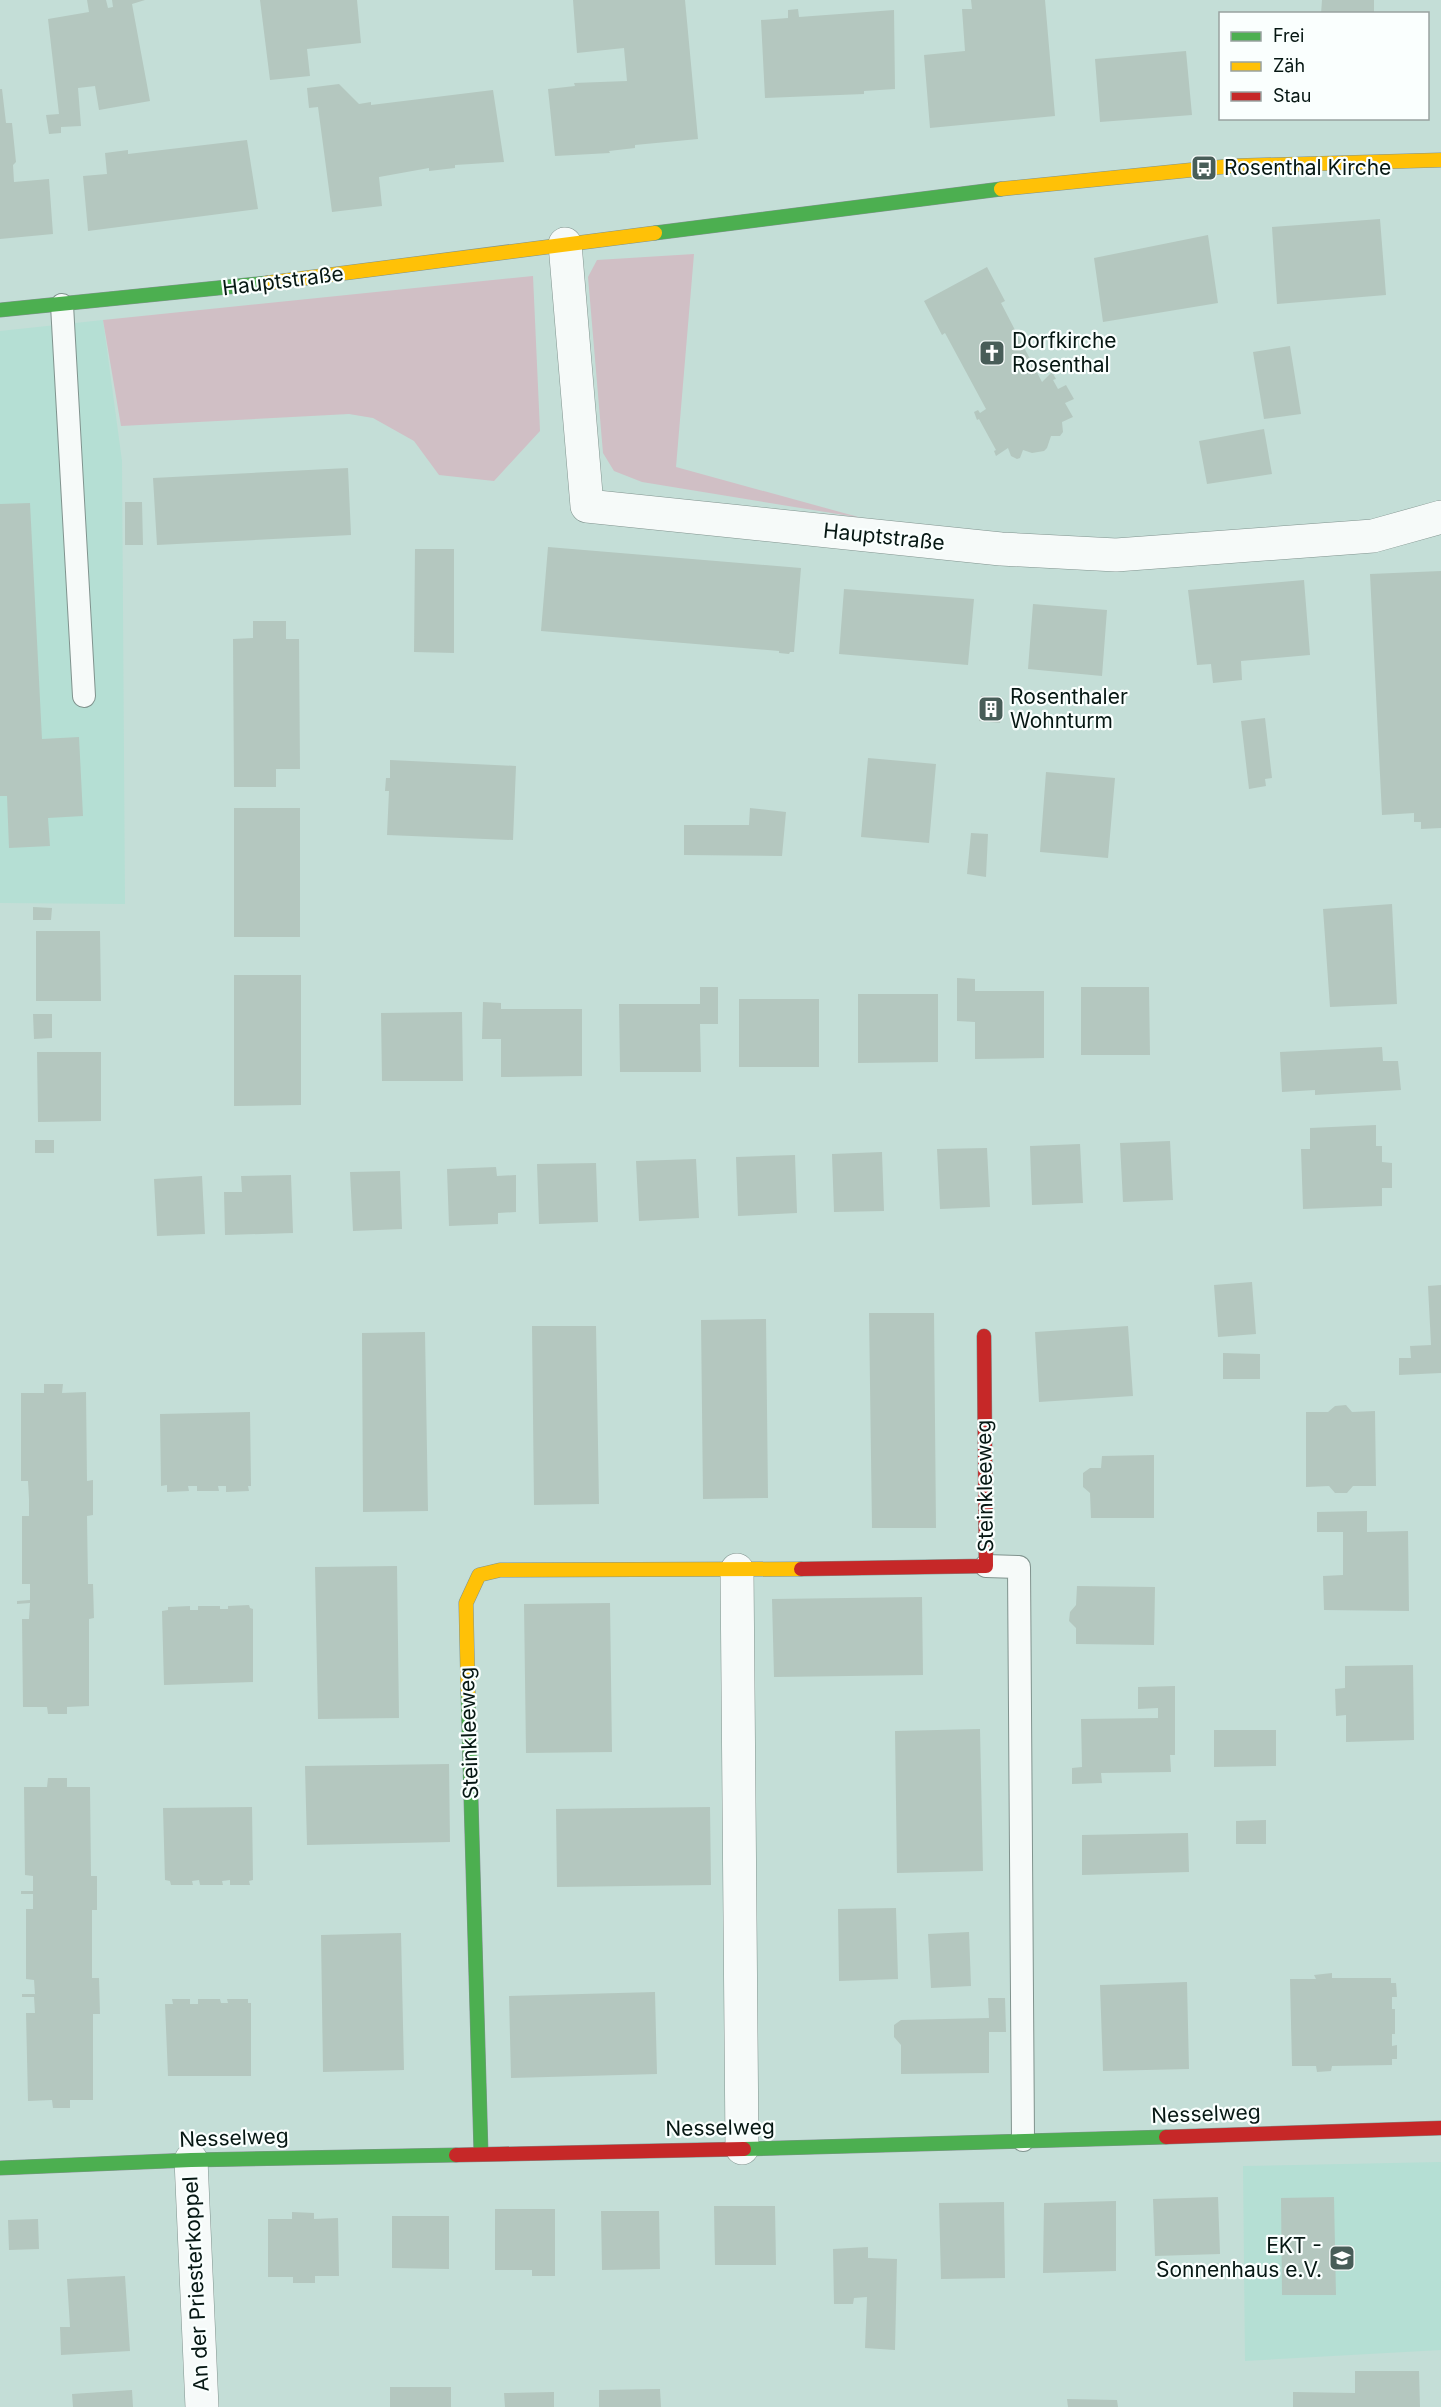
<svg xmlns="http://www.w3.org/2000/svg" width="1441" height="2407" viewBox="0 0 1441 2407" font-family="Inter,sans-serif">
  <style>
    .built { fill: #b5dfd4 }
    .green { fill: #d0bfc5 }
    .building { fill: #b4c7bf }
    .lines { fill: none; stroke-linecap: round; stroke-linejoin: round }
    .lane-casing { stroke: #80938e; stroke-width: 24 }
    .street-casing { stroke: #80938e; stroke-width: 34 }
    .fast-casing { stroke: #80938e; stroke-width: 15 }
    .slow-casing { stroke: #80938e; stroke-width: 15 }
    .jam-casing { stroke: #80938e; stroke-width: 15 }
    .lane { stroke: #f6faf9; stroke-width: 22 }
    .street { stroke: #f6faf9; stroke-width: 33 }
    .fast { stroke: #4caf50; stroke-width: 14 }
    .slow { stroke: #ffc107; stroke-width: 14 }
    .jam { stroke: #c62828; stroke-width: 14 }
    .labels { text-anchor: middle; stroke-width: 4.5; stroke-linejoin: round; paint-order: stroke }
    .poi-label { font-size: 21px; fill: #061713; stroke: #fafffe; text-anchor: start }
    .street-label { font-size: 21px; fill: #061713; stroke: #fafffe }
  </style>
  <rect width="100%" height="100%" fill="#c4ded7"/>
  <path class="built" d="M 103,320 L 122,461 L 125,904 L 0,903 L 0,331 Z
    M 1441,2162 L 1441,2350 L 1245,2361 L 1243,2166 Z"/>
  <path class="green" d="M 694,254 L 676,467 L 862,518 L 642,482 L 614,471 L 603,453 L 588,277 L 597,260 Z
    M 533,276 L 540,431 L 494,481 L 439,475 L 414,441 L 373,418 L 349,414 L 121,426 L 103,320 Z"/>
  <path class="building" d="M 87,0 L 106,0 L 108,8 L 113,7 L 112,0 L 145,0 L 132,4 L 150,101 L 99,110 L 95,86 L 78,88 L 81,126 L 61,127 L 61,133 L 49,134 L 46,115 L 59,114 L 48,19 L 89,12 Z
    M 260,0 L 357,0 L 361,43 L 307,49 L 310,76 L 270,80 Z
    M 573,0 L 685,0 L 698,139 L 635,145 L 635,148 L 609,151 L 610,153 L 555,156 L 548,89 L 575,86 L 574,83 L 627,81 L 624,48 L 577,53 Z
    M 971,0 L 1045,0 L 1055,116 L 930,128 L 924,55 L 965,51 L 962,9 L 972,9 Z
    M 1322,0 L 1374,0 L 1374,14 L 1321,14 Z
    M 798,9 L 799,17 L 894,10 L 895,89 L 864,91 L 864,94 L 765,98 L 761,20 L 788,18 L 788,10 Z
    M 1186,51 L 1192,115 L 1100,122 L 1095,59 Z
    M 339,84 L 359,104 L 371,102 L 371,105 L 493,90 L 504,162 L 455,165 L 455,168 L 429,171 L 429,168 L 379,177 L 382,206 L 332,212 L 318,107 L 309,108 L 307,88 Z
    M 0,89 L 2,89 L 6,123 L 12,123 L 16,162 L 13,165 L 14,182 L 49,179 L 53,234 L 0,239 Z
    M 247,140 L 258,209 L 88,231 L 83,176 L 107,174 L 105,153 L 128,150 L 128,154 Z
    M 1380,219 L 1386,295 L 1277,304 L 1272,227 Z
    M 1208,235 L 1218,303 L 1103,322 L 1094,258 Z
    M 987,267 L 1005,301 L 1001,303 L 1042,382 L 1052,372 L 1056,379 L 1053,380 L 1058,389 L 1066,385 L 1074,399 L 1065,403 L 1073,417 L 1062,422 L 1063,432 L 1060,436 L 1051,436 L 1047,448 L 1044,451 L 1032,453 L 1023,450 L 1020,458 L 1017,459 L 1011,456 L 1008,448 L 996,456 L 994,451 L 996,450 L 979,419 L 977,420 L 974,412 L 978,410 L 980,413 L 986,409 L 945,333 L 942,335 L 924,301 Z
    M 1290,346 L 1301,414 L 1264,419 L 1253,352 Z
    M 1264,429 L 1272,474 L 1207,484 L 1199,441 Z
    M 348,468 L 351,535 L 157,545 L 153,478 Z
    M 125,502 L 142,502 L 143,545 L 125,545 Z
    M 30,503 L 42,739 L 79,737 L 83,816 L 48,818 L 50,846 L 9,848 L 7,796 L 0,796 L 0,504 Z
    M 548,547 L 801,568 L 794,652 L 790,652 L 789,654 L 779,653 L 779,651 L 541,631 Z
    M 415,549 L 454,549 L 454,653 L 414,652 Z
    M 1441,571 L 1441,828 L 1421,829 L 1421,822 L 1414,822 L 1414,813 L 1382,815 L 1370,574 Z
    M 1304,580 L 1310,655 L 1241,661 L 1242,680 L 1213,683 L 1211,664 L 1197,665 L 1188,590 Z
    M 844,589 L 974,599 L 968,665 L 839,654 Z
    M 1033,604 L 1107,610 L 1102,676 L 1028,669 Z
    M 253,621 L 286,621 L 286,639 L 299,639 L 300,769 L 276,769 L 276,787 L 234,787 L 233,639 L 253,638 Z
    M 981,696 L 1003,698 L 1000,723 L 979,721 Z
    M 1265,718 L 1272,778 L 1265,779 L 1266,786 L 1249,789 L 1241,721 Z
    M 868,758 L 936,764 L 929,843 L 861,837 Z
    M 390,760 L 516,766 L 513,840 L 387,835 L 389,791 L 385,791 L 386,778 L 390,778 Z
    M 1046,772 L 1115,778 L 1108,858 L 1040,852 Z
    M 234,808 L 300,808 L 300,937 L 234,937 Z
    M 750,808 L 786,812 L 782,856 L 684,855 L 684,825 L 749,825 Z
    M 971,833 L 988,834 L 986,877 L 967,874 Z
    M 1392,904 L 1397,1004 L 1330,1007 L 1323,909 Z
    M 33,907 L 52,908 L 51,920 L 33,920 Z
    M 36,931 L 100,931 L 101,1001 L 36,1001 Z
    M 234,975 L 301,975 L 301,1105 L 234,1106 Z
    M 957,978 L 975,979 L 975,991 L 1044,991 L 1044,1058 L 975,1059 L 975,1022 L 957,1021 Z
    M 700,987 L 718,987 L 718,1024 L 700,1024 L 701,1072 L 620,1072 L 619,1004 L 700,1004 Z
    M 1081,987 L 1149,987 L 1150,1055 L 1081,1055 Z
    M 858,994 L 938,994 L 938,1062 L 858,1063 Z
    M 739,999 L 819,999 L 819,1067 L 739,1067 Z
    M 483,1002 L 501,1003 L 501,1009 L 582,1009 L 582,1076 L 501,1077 L 501,1039 L 482,1039 Z
    M 462,1012 L 463,1081 L 382,1081 L 381,1013 Z
    M 33,1014 L 52,1014 L 52,1038 L 34,1039 Z
    M 1382,1047 L 1383,1061 L 1398,1061 L 1401,1090 L 1315,1095 L 1315,1090 L 1282,1092 L 1280,1052 Z
    M 37,1052 L 101,1052 L 101,1121 L 38,1122 Z
    M 1376,1125 L 1376,1146 L 1382,1146 L 1382,1162 L 1392,1163 L 1392,1188 L 1382,1188 L 1382,1206 L 1303,1209 L 1301,1149 L 1310,1149 L 1310,1128 Z
    M 35,1140 L 54,1140 L 54,1153 L 35,1153 Z
    M 1170,1141 L 1173,1200 L 1123,1202 L 1120,1143 Z
    M 1080,1144 L 1083,1203 L 1032,1205 L 1030,1146 Z
    M 987,1148 L 990,1207 L 940,1209 L 937,1149 Z
    M 882,1152 L 884,1211 L 834,1212 L 832,1154 Z
    M 795,1155 L 797,1213 L 738,1216 L 736,1157 Z
    M 696,1159 L 699,1218 L 639,1221 L 636,1161 Z
    M 596,1163 L 598,1222 L 539,1224 L 537,1164 Z
    M 496,1167 L 497,1176 L 516,1175 L 516,1212 L 498,1213 L 498,1224 L 449,1226 L 447,1169 Z
    M 400,1171 L 402,1229 L 353,1231 L 350,1172 Z
    M 291,1175 L 293,1233 L 225,1235 L 224,1192 L 242,1192 L 241,1176 Z
    M 202,1176 L 205,1234 L 157,1236 L 154,1179 Z
    M 1252,1282 L 1256,1334 L 1218,1337 L 1214,1285 Z
    M 1441,1285 L 1441,1373 L 1399,1375 L 1399,1358 L 1411,1358 L 1410,1346 L 1431,1345 L 1428,1286 Z
    M 869,1313 L 934,1313 L 936,1528 L 872,1528 Z
    M 766,1319 L 768,1498 L 703,1499 L 701,1320 Z
    M 532,1326 L 596,1326 L 599,1504 L 534,1505 Z
    M 1128,1326 L 1133,1396 L 1039,1402 L 1035,1332 Z
    M 425,1332 L 428,1511 L 363,1512 L 362,1333 Z
    M 1223,1353 L 1260,1354 L 1260,1379 L 1223,1379 Z
    M 44,1384 L 63,1384 L 62,1393 L 86,1392 L 87,1481 L 93,1480 L 93,1515 L 87,1516 L 88,1584 L 93,1584 L 94,1618 L 89,1619 L 89,1706 L 67,1707 L 67,1714 L 48,1714 L 47,1707 L 23,1707 L 22,1619 L 29,1619 L 30,1603 L 17,1604 L 17,1601 L 30,1600 L 30,1584 L 22,1584 L 22,1516 L 29,1516 L 29,1499 L 28,1481 L 21,1481 L 21,1393 L 44,1393 Z
    M 1346,1405 L 1352,1412 L 1375,1411 L 1376,1486 L 1353,1486 L 1347,1493 L 1335,1493 L 1329,1486 L 1306,1487 L 1306,1412 L 1328,1412 L 1335,1406 Z
    M 250,1412 L 251,1486 L 248,1486 L 249,1491 L 226,1492 L 226,1486 L 218,1486 L 219,1491 L 197,1491 L 197,1486 L 188,1486 L 189,1491 L 167,1492 L 167,1485 L 161,1486 L 160,1414 Z
    M 1154,1455 L 1154,1518 L 1091,1518 L 1090,1493 L 1083,1487 L 1083,1473 L 1090,1468 L 1101,1468 L 1102,1456 Z
    M 1367,1511 L 1367,1532 L 1408,1531 L 1409,1611 L 1324,1610 L 1323,1576 L 1343,1575 L 1343,1532 L 1317,1532 L 1317,1512 Z
    M 397,1566 L 399,1718 L 318,1719 L 315,1567 Z
    M 1077,1586 L 1155,1587 L 1154,1645 L 1076,1644 L 1076,1628 L 1069,1621 L 1070,1612 L 1076,1605 Z
    M 922,1597 L 923,1675 L 774,1677 L 772,1599 Z
    M 610,1603 L 612,1752 L 526,1753 L 524,1604 Z
    M 249,1605 L 250,1608 L 253,1609 L 253,1682 L 164,1685 L 162,1611 L 168,1610 L 168,1607 L 190,1606 L 190,1610 L 198,1610 L 198,1606 L 220,1606 L 220,1609 L 228,1609 L 228,1606 Z
    M 1413,1665 L 1414,1740 L 1346,1742 L 1346,1715 L 1336,1716 L 1335,1689 L 1345,1688 L 1345,1666 Z
    M 1175,1686 L 1175,1755 L 1170,1755 L 1171,1772 L 1101,1773 L 1102,1783 L 1072,1784 L 1072,1768 L 1082,1767 L 1081,1719 L 1158,1718 L 1158,1708 L 1138,1709 L 1138,1687 Z
    M 980,1729 L 983,1871 L 897,1873 L 895,1731 Z
    M 1214,1730 L 1276,1730 L 1276,1766 L 1214,1767 Z
    M 449,1764 L 450,1842 L 307,1845 L 305,1766 Z
    M 48,1778 L 67,1778 L 67,1787 L 90,1787 L 91,1876 L 97,1876 L 97,1910 L 92,1910 L 92,1978 L 99,1978 L 100,2014 L 93,2014 L 93,2100 L 70,2100 L 70,2108 L 53,2108 L 52,2100 L 28,2101 L 26,2013 L 35,2013 L 34,1997 L 22,1997 L 22,1994 L 35,1994 L 34,1980 L 26,1979 L 26,1909 L 33,1909 L 33,1894 L 21,1894 L 21,1891 L 33,1891 L 33,1876 L 25,1875 L 24,1787 L 47,1787 Z
    M 252,1807 L 253,1880 L 249,1881 L 250,1885 L 230,1885 L 230,1880 L 222,1881 L 223,1885 L 200,1885 L 199,1880 L 192,1881 L 193,1885 L 171,1885 L 170,1881 L 165,1880 L 163,1808 Z
    M 710,1807 L 711,1885 L 557,1887 L 556,1809 Z
    M 1266,1820 L 1266,1844 L 1236,1844 L 1236,1821 Z
    M 1188,1833 L 1189,1872 L 1082,1875 L 1082,1835 Z
    M 896,1908 L 898,1979 L 839,1981 L 838,1909 Z
    M 969,1932 L 971,1986 L 931,1988 L 928,1934 Z
    M 401,1933 L 404,2070 L 323,2072 L 321,1935 Z
    M 1332,1973 L 1332,1978 L 1391,1978 L 1391,1983 L 1396,1983 L 1397,1997 L 1392,1997 L 1392,2009 L 1395,2009 L 1395,2034 L 1392,2034 L 1392,2046 L 1397,2045 L 1397,2059 L 1392,2059 L 1392,2065 L 1332,2066 L 1331,2071 L 1317,2072 L 1316,2066 L 1292,2066 L 1290,1979 L 1316,1979 L 1314,1975 Z
    M 1187,1982 L 1189,2069 L 1103,2071 L 1100,1985 Z
    M 655,1992 L 657,2074 L 511,2078 L 509,1996 Z
    M 988,1998 L 1005,1998 L 1006,2032 L 989,2032 L 989,2073 L 901,2074 L 901,2045 L 894,2037 L 894,2025 L 901,2020 L 989,2018 Z
    M 172,1999 L 190,1999 L 190,2004 L 198,2004 L 198,1999 L 220,1999 L 221,2003 L 228,2003 L 227,1999 L 248,1999 L 248,2003 L 251,2003 L 251,2076 L 168,2076 L 165,2004 L 173,2004 Z
    M 1218,2197 L 1220,2254 L 1155,2256 L 1153,2199 Z
    M 1334,2197 L 1336,2295 L 1282,2295 L 1281,2198 Z
    M 1116,2201 L 1116,2271 L 1043,2273 L 1044,2203 Z
    M 1004,2202 L 1005,2278 L 941,2279 L 939,2203 Z
    M 714,2206 L 775,2206 L 776,2265 L 715,2265 Z
    M 495,2209 L 555,2209 L 555,2276 L 532,2276 L 532,2270 L 495,2270 Z
    M 601,2211 L 659,2211 L 660,2269 L 602,2270 Z
    M 292,2212 L 314,2213 L 314,2219 L 338,2218 L 339,2276 L 315,2276 L 315,2283 L 293,2283 L 293,2277 L 268,2277 L 268,2219 L 292,2219 Z
    M 392,2216 L 449,2216 L 449,2269 L 392,2268 Z
    M 38,2219 L 39,2249 L 9,2250 L 8,2220 Z
    M 868,2247 L 868,2258 L 897,2259 L 895,2350 L 865,2348 L 867,2297 L 854,2298 L 853,2304 L 834,2304 L 833,2249 Z
    M 125,2276 L 130,2351 L 61,2355 L 60,2327 L 70,2327 L 67,2279 Z
    M 1355,2371 L 1419,2371 L 1420,2407 L 1293,2407 L 1293,2392 L 1355,2393 Z
    M 390,2387 L 451,2387 L 451,2407 L 390,2407 Z
    M 660,2389 L 661,2407 L 599,2407 L 599,2390 Z
    M 132,2390 L 133,2407 L 73,2407 L 72,2394 Z
    M 554,2392 L 554,2407 L 505,2407 L 504,2393 Z
    M 1067,2399 L 1117,2400 L 1118,2407 L 1068,2407 Z"/>
  <g class="lines">
    <g class="lane-casing">
      <path id="lane" d="M 62,305 L 84,696
        M 986,1566 L 1019,1567 L 1023,2140"/>
    </g>
    <g class="street-casing">
      <path id="street" d="M 565,244 L 587,506 L 1001,549 L 1116,555 L 1373,536 L 1441,517
        M 737,1570 L 742,2148
        M 191,2160 L 202,2407"/>
    </g>
    <g class="fast-casing">
      <path id="fast" d="M 655,233 L 1001,189
        M 0,310 L 267,283
        M 468,1693 L 481,2153
        M 744,2149 L 1166,2137
        M 0,2168 L 191,2160 L 456,2155"/>
    </g>
    <g class="slow-casing">
      <path id="slow" d="M 1001,189 L 1231,166 L 1441,160
        M 267,283 L 655,233
        M 468,1693 L 466,1603 L 479,1575 L 500,1570 L 801,1569"/>
    </g>
    <g class="jam-casing">
      <path id="jam" d="M 801,1569 L 986,1566 L 984,1336
        M 1166,2137 L 1441,2128
        M 456,2155 L 744,2149"/>
    </g>
    <use href="#lane" class="lane"/>
    <use href="#street" class="street"/>
    <use href="#fast" class="fast"/>
    <use href="#slow" class="slow"/>
    <use href="#jam" class="jam"/>
  </g>
  <defs>
    <g id="bus-square" transform="scale(1.35)"><rect x="-9" y="-9" width="18" height="18" rx="4" fill="#485d58" stroke="#fafffe"/><path d="M-5-6H5V4H4V6H2V4H-2V6H-4V4H-5ZM-3.5-4V0h7V-4ZM-3.5 1.2v1.5H-2V1.2ZM2 1.2v1.5H3.5V1.2Z" fill="#fff"/></g>
    <g id="church-square" transform="scale(1.35)"><rect x="-9" y="-9" width="18" height="18" rx="4" fill="#485d58" stroke="#fafffe"/><path d="M-1.2-6h2.4v3.5h3.3v2.4h-3.3V6h-2.4V-.1h-3.3v-2.4h3.3Z" fill="#fff"/></g>
    <g id="building-square" transform="scale(1.35)"><rect x="-9" y="-9" width="18" height="18" rx="4" fill="#485d58" stroke="#fafffe"/><path d="M-4-6H4V6H1V3H-1V6H-4ZM-2.5-4.3h1.7v1.8h-1.7ZM.8-4.3h1.7v1.8H.8ZM-2.5-1h1.7V.8h-1.7ZM.8-1h1.7V.8H.8Z" fill="#fff"/></g>
    <g id="school-square" transform="scale(1.35)"><rect x="-9" y="-9" width="18" height="18" rx="4" fill="#485d58" stroke="#fafffe"/><path d="M0-5L7-2L0 1L-7-2ZM-4 1L0 2.5L4 1V4Q0 6-4 4Z" fill="#fff"/></g>
  </defs>
  <g fill-rule="evenodd">
    <use href="#bus-square" x="1204" y="168"/>
    <use href="#church-square" x="992" y="353"/>
    <use href="#building-square" x="991" y="709"/>
    <use href="#school-square" x="1342" y="2258"/>
  </g>
  <g class="labels">
    <g class="poi-label">
      <text x="1224" y="175">Rosenthal Kirche</text>
      <text x="1012" y="348">Dorfkirche<tspan x="1012" dy="24">Rosenthal</tspan></text>
      <text x="1010" y="704">Rosenthaler<tspan x="1010" dy="24">Wohnturm</tspan></text>
      <text x="1322" y="2253" text-anchor="end">EKT -<tspan x="1322" dy="24">Sonnenhaus e.V.</tspan></text>
    </g>
    <g class="street-label">
      <text transform="translate(283 281) rotate(-7)" y="7">Hauptstraße</text>
      <text transform="translate(884 537) rotate(6)" y="7">Hauptstraße</text>
      <text transform="translate(985 1486) rotate(-91)" y="7">Steinkleeweg</text>
      <text transform="translate(469 1733) rotate(-92)" y="7">Steinkleeweg</text>
      <text transform="translate(1206 2114) rotate(-2)" y="7">Nesselweg</text>
      <text transform="translate(720 2128) rotate(-1)" y="7">Nesselweg</text>
      <text transform="translate(234 2138) rotate(-2)" y="7">Nesselweg</text>
      <text transform="translate(196 2284) rotate(-93)" y="7">An der Priesterkoppel</text>
    </g>
  </g>
  <rect x="1219" y="12" width="210" height="108" fill="#fafffe" stroke="#98a2a0" stroke-width="1.5"/>
  <rect x="1231" y="32" width="30" height="9" fill="#4caf50" stroke="#98a2a0" stroke-width="1.5"/>
  <text x="1273" y="42" font-size="18" fill="#061713">Frei</text>
  <rect x="1231" y="62" width="30" height="9" fill="#ffc107" stroke="#98a2a0" stroke-width="1.5"/>
  <text x="1273" y="72" font-size="18" fill="#061713">Zäh</text>
  <rect x="1231" y="92" width="30" height="9" fill="#c62828" stroke="#98a2a0" stroke-width="1.5"/>
  <text x="1273" y="102" font-size="18" fill="#061713">Stau</text>
</svg>
